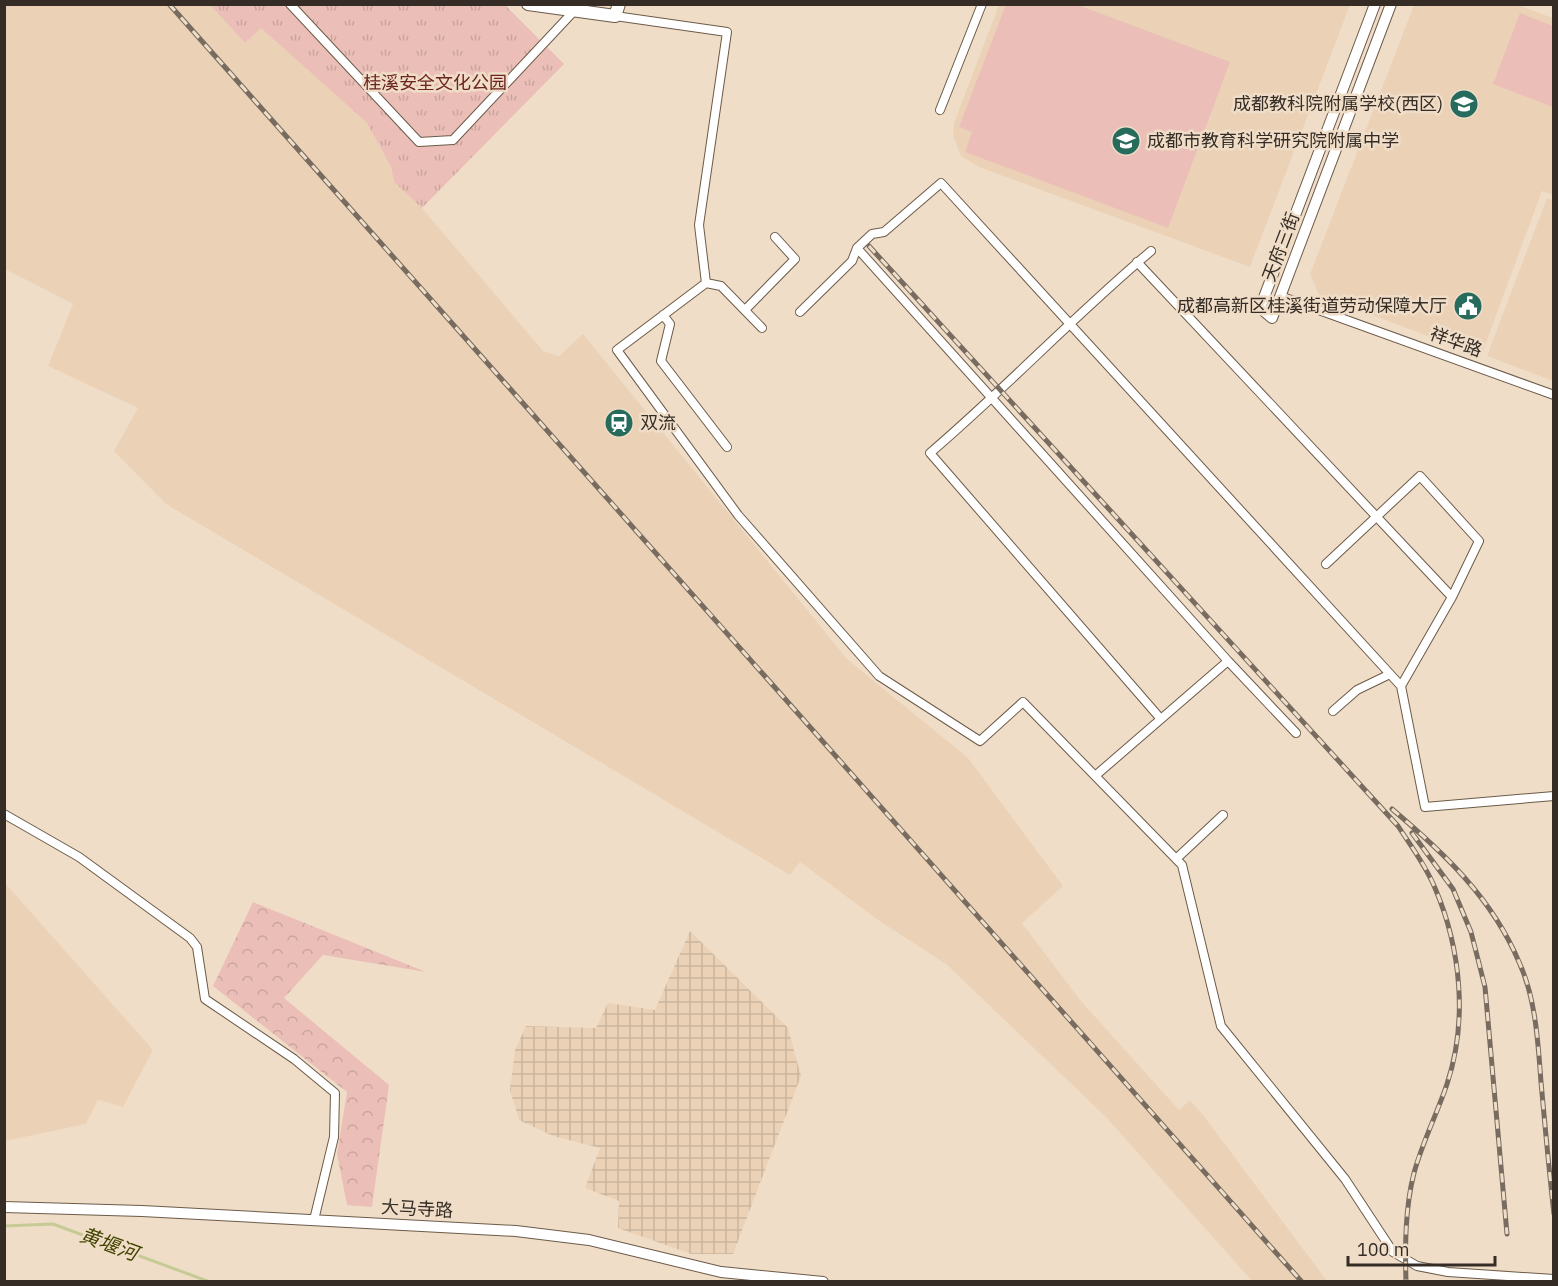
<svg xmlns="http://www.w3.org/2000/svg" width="1558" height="1286" viewBox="0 0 1558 1286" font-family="'IBM Plex Sans','Noto Sans SC',sans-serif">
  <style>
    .built { fill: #ebd2b7 }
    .industrial { fill: url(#industrial-grid) }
    .grass { fill: #ebbfb8 }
    .forest { fill: url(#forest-crowns) }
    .park { fill: url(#park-tufts) }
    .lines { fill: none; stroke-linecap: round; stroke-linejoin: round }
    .stream { stroke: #c6cb95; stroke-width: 3 }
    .minor-casing { stroke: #6c5b49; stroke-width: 10 }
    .tertiary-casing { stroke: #6c5b49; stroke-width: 12 }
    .secondary-casing { stroke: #6c5b49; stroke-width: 14 }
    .minor { stroke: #fff; stroke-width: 8 }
    .tertiary { stroke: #fff; stroke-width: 10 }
    .secondary { stroke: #fff; stroke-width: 12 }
    .rail-casing { stroke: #776c5f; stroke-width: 5 }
    .rail { stroke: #f0ddc8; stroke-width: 3; stroke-dasharray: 9; stroke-linecap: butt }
    .labels { text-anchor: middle; stroke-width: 5; stroke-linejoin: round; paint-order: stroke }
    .park-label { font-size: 18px; fill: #6b241f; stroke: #f0ddc8 }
    .poi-label { font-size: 18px; fill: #352d25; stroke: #f0ddc8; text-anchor: end }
    .street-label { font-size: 18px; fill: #352d25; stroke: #f0ddc8 }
    .water-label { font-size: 20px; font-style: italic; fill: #424502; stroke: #f0ddc8 }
  </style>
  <defs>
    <pattern id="industrial-grid" width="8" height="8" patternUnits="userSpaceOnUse" patternTransform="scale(1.5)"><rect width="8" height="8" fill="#ebd2b7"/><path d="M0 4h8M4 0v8" fill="none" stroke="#cab59d"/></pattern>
    <pattern id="forest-crowns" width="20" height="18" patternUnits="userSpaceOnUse" patternTransform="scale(1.5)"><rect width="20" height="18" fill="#ebbfb8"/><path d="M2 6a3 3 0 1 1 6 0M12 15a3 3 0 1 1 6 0" fill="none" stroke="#caa49e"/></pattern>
    <pattern id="park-tufts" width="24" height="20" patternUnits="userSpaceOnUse" patternTransform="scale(1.5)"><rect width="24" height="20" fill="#ebbfb8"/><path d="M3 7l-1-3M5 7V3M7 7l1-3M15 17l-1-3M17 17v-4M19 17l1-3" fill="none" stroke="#caa49e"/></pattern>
  </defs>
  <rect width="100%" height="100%" fill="#f0ddc8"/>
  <path class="built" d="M 4,5 L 210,5 L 245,43 L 261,27 L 367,123 L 391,167 L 394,182 L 422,208 L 543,351 L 559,356 L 583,334 L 847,659 L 968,758 L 1063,886 L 1022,923 L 1080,1000 L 1179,1110 L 1190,1100 L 1203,1115 L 1327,1281 L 1252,1281 L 1105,1116 L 946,964 L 878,920 L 800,862 L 790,875 L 166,504 L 114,451 L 138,408 L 48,366 L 73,304 L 5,269 Z
    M 999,5 L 1350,5 L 1250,267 L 979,167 L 961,156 L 953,136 L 954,123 Z
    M 1414,5 L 1518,5 L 1553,18 L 1553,195 L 1542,191 L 1481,356 L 1319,295 L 1310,274 Z
    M 1547,198 L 1554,201 L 1553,381 L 1487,356 Z
    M 4,882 L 153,1050 L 123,1107 L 98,1100 L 86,1124 L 5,1141 Z"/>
  <path class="industrial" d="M 690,931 L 788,1028 L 801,1076 L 733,1254 L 691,1254 L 618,1228 L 619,1201 L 585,1188 L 600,1148 L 553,1136 L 519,1120 L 510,1090 L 515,1050 L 526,1026 L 596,1028 L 608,1003 L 655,1010 Z"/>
  <path class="grass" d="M 1006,4 L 1078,5 L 1230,62 L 1168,228 L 965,152 L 972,132 L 959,127 Z
    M 1520,13 L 1553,26 L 1553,107 L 1493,84 Z"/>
  <path class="forest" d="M 253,902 L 426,972 L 323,955 L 284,998 L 389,1085 L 372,1207 L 347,1205 L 337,1154 L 347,1092 L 213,986 Z"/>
  <path class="park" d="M 210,5 L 505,5 L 564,64 L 422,208 L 394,182 L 391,167 L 367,123 L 261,28 L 245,43 Z"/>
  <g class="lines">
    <path class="stream" d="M 4,1226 L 53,1224 L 210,1282"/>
    <g class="minor-casing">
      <path id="minor" d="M 290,4 L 419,142 L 453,140 L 574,11
        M 615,16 L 727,32 L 699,225 L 706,283 L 617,350 L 738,515 L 879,676 L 980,741 L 1023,702 L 1182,865 L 1221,1026 L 1345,1179 L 1393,1252 L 1417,1266 L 1448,1272 L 1554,1279
        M 940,110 L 982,4
        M 857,248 L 1228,661
        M 1151,251 C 1074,316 1006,388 930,453 L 1160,718
        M 1137,262 L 1452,597 L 1401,686
        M 706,283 L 721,286 L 762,328
        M 1280,296 L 1554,395
        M 745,310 L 795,259 L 775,237
        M 800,312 L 852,261 L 857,248 L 872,234 L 884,232 L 941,183 L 1401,686 L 1425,807 L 1554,796
        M 663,315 L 670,324 L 661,361 L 727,447
        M 1326,564 L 1420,476 L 1479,541 L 1452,597
        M 1333,711 L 1357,690 L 1390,674
        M 1095,776 L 1228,661 L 1296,733
        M 4,814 L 79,857 L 190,938 L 197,947 L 205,999 L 294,1059 L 335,1093 L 334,1137 L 314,1220
        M 1176,859 L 1223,815"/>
    </g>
    <g class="tertiary-casing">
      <path id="tertiary" d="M 1375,4 L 1260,308 L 1272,318 L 1391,4
        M 4,1207 L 142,1211 L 516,1231 L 589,1240 L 721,1272 L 823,1282"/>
    </g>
    <g class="secondary-casing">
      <path id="secondary" d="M 528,4 L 615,16 L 619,4"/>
    </g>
    <use href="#minor" class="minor"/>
    <use href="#tertiary" class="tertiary"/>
    <use href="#secondary" class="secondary"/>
    <g class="rail-casing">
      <path id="rail" d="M 169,4 L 1302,1282
        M 869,246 L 1398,826 C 1411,846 1426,866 1435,888 C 1461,949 1468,1021 1447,1084 C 1437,1114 1422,1143 1414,1173 C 1405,1208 1405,1246 1406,1282
        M 1392,809 C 1444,853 1492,898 1519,962 C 1536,999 1538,1043 1541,1082 C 1545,1126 1549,1170 1554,1214
        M 1412,833 L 1453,889 L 1471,932 L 1485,987 L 1507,1234"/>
    </g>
    <use href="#rail" class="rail"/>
  </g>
  <defs>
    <g id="school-disc" transform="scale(1.5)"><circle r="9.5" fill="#276b5c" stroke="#f0ddc8"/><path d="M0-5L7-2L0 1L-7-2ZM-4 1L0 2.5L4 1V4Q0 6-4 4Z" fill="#fff"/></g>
    <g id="civic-disc" transform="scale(1.5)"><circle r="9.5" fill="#276b5c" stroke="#f0ddc8"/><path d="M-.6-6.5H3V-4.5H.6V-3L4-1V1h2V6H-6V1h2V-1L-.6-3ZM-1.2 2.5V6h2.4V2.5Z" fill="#fff"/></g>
    <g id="station-disc" transform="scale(1.5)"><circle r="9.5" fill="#276b5c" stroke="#f0ddc8"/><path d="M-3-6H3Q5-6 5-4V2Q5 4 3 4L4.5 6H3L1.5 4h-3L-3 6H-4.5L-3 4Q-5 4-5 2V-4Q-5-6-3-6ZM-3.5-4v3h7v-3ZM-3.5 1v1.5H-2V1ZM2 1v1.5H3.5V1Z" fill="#fff"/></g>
  </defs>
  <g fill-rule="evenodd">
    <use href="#school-disc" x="1464" y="104"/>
    <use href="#school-disc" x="1126" y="141"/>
    <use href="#civic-disc" x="1468" y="306"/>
    <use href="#station-disc" x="619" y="423"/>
  </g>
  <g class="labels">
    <g class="park-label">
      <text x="435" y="89">桂溪安全文化公园</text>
    </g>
    <g class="poi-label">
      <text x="1443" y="110">成都教科院附属学校(西区)</text>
      <text x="1147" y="147" text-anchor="start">成都市教育科学研究院附属中学</text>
      <text x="1447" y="312">成都高新区桂溪街道劳动保障大厅</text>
      <text x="640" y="429" text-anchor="start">双流</text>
    </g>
    <g class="street-label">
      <text transform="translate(1281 247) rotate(-69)" y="6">天府三街</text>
      <text transform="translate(1456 342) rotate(20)" y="6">祥华路</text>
      <text transform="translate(417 1209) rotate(3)" y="6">大马寺路</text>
    </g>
    <g class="water-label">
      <text transform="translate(109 1244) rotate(20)" y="7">黄堰河</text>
    </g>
  </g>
  <rect width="1558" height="1286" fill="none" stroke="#352d25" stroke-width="12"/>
  <path d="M1348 1256v9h147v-9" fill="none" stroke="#352d25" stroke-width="3"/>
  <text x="1357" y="1256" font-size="18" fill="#352d25" stroke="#f0ddc8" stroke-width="4.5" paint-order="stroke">100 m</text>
</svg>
